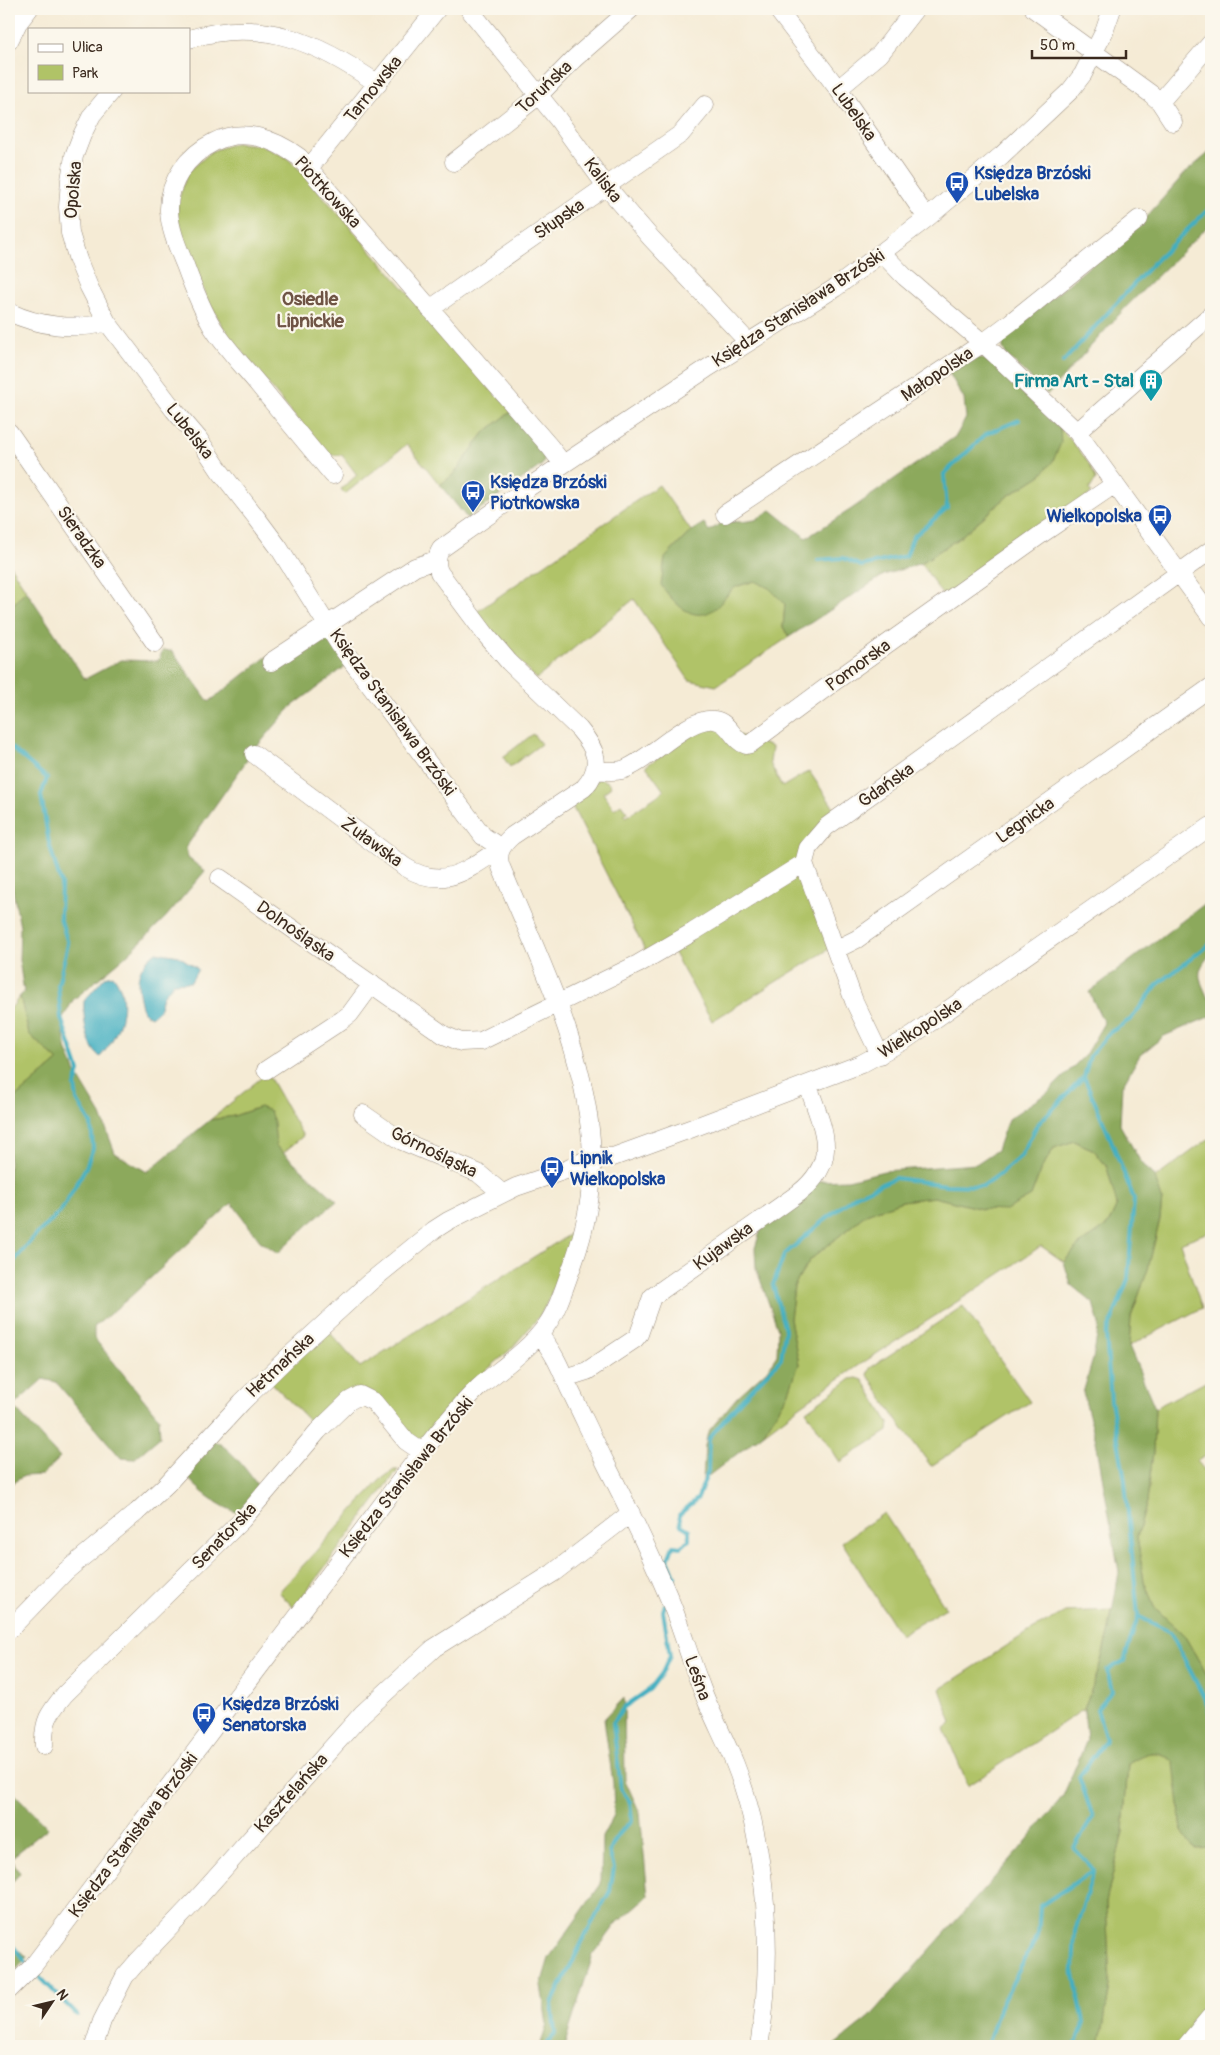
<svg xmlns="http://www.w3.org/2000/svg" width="1220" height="2055" viewBox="0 0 1220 2055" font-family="Pangolin,sans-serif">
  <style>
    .green { fill: #b0c367; stroke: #767642 }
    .forest { fill: #8ca95c; stroke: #646a3d }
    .water { fill: #43afc1; stroke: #3f6c70 }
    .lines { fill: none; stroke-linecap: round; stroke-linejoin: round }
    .stream { stroke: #43afc1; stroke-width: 4 }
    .minor-casing { stroke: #988a7a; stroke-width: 19 }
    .minor { stroke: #fff; stroke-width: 18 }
    .labels { text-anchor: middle; stroke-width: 4.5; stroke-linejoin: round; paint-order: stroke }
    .street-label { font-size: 18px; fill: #3b2a1e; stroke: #fbf7ec }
    .transit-label { font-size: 18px; font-weight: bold; fill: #164399; stroke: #fbf7ec; text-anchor: start }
    .culture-label { font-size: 18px; font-weight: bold; fill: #0d838f; stroke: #fbf7ec; text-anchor: end }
    .neighbourhood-label { font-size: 19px; font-weight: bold; fill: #6f5445; stroke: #fbf7ec }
  </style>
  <rect width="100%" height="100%" fill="#fbf7ec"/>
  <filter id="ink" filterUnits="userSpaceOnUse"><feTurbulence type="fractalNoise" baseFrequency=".02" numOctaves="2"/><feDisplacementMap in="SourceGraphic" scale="10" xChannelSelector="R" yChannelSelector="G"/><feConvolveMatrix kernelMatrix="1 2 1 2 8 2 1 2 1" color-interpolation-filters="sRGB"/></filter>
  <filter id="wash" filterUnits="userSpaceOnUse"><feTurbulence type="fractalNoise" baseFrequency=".0096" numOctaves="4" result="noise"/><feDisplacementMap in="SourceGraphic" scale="20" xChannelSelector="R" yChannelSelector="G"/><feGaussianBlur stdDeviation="1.12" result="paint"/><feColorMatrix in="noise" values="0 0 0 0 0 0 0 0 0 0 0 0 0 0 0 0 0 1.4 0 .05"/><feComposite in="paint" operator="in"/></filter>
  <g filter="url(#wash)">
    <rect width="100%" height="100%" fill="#f5ebd5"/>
    <path class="green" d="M 235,143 L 261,145 L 287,158 L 299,169 L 512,411 L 484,433 L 454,474 L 440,485 L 407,444 L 345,494 L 341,489 L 357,475 L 342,455 L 326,455 L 226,332 L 207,299 L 190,259 L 177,216 L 178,201 L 188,172 L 212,151 Z
      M 1060,428 C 1073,443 1090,460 1096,479 L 1089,490 L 1092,493 L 945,599 L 921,563 L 959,538 L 1008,496 L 1041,475 Z
      M 659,485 L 691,531 L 665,558 L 715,608 L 735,587 L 755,581 L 769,588 L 785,604 L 783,627 L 789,637 L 716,686 L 689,680 L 634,599 L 536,679 L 475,613 Z
      M 9,564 L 26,590 L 9,609 Z
      M 707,724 L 772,747 L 770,763 L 782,787 L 809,771 L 838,814 L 797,861 L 647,954 L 571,804 L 599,778 L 608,782 L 611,787 L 603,793 L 614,809 L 621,804 L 627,812 L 624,814 L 626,817 L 664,791 L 646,766 Z
      M 533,734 L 541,744 L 510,767 L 503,757 Z
      M 802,874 L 831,948 L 712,1021 L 671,948 Z
      M 20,996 L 29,1034 L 58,1061 L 16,1097 L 9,1099 L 9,1011 Z
      M 267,1073 L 303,1136 L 283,1153 L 275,1146 L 274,1123 L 260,1107 L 234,1116 L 210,1120 Z
      M 1211,1137 L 1211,1231 L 1180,1243 L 1202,1308 L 1129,1346 L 1131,1317 L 1148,1269 L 1160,1219 L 1162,1199 L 1155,1178 Z
      M 1074,1141 L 1094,1150 L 1107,1167 L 1117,1205 L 1108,1225 L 1078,1246 L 1064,1262 L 1041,1246 C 949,1310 851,1365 763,1434 L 788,1394 L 799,1364 L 790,1319 L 794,1286 L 810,1260 L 866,1214 L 902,1201 L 934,1197 L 982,1209 L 1031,1196 L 1041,1169 L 1054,1148 Z
      M 573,1232 L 550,1297 L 539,1317 L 511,1349 L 457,1396 L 417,1446 L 369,1394 L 316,1428 L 269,1380 L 325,1327 L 360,1367 Z
      M 963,1306 L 1030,1402 L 931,1466 L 894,1416 L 868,1375 L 870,1368 Z
      M 857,1378 L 863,1380 L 889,1423 L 888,1431 L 840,1462 L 806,1411 L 851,1379 Z
      M 1211,1378 L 1211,1453 L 1197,1461 L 1211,1478 L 1211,1682 L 1184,1635 L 1154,1607 L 1144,1581 L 1137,1537 L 1147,1502 L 1153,1452 L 1155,1408 Z
      M 394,1470 L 398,1470 L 294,1608 L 279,1592 L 380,1480 Z
      M 884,1513 L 946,1608 L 900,1635 L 842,1542 Z
      M 1112,1610 L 1109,1630 L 1098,1672 L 1084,1709 L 968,1786 L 944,1729 L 952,1723 L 940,1689 L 1025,1634 L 1065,1612 Z
      M 1146,1752 L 1167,1755 L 1175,1763 L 1182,1831 L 1194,1849 L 1211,1848 L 1211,2011 L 1182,2046 L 1100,2046 L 1110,1985 L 1106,1902 L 1123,1832 L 1128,1763 Z"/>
    <path class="forest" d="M 1211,151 L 1211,223 L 1125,308 L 1048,394 L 1007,356 L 1003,348 L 1003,339 L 1142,222 L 1185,173 Z
      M 976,358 L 982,358 L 990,363 L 1060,428 L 1061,443 L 1053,461 L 1041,475 L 1008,496 L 959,538 L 921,563 L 884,575 L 789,637 L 783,627 L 785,604 L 769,588 L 755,581 C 749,583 742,584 736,587 C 729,591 723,601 717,607 C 694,627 673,602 661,585 L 665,558 L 691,531 L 704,523 L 709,531 L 725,521 L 741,522 L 755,520 L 771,510 L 806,538 L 850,510 L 956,436 L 966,418 L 964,399 L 948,371 Z
      M 512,411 L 537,439 L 534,443 C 540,450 548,455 542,465 L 467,518 L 440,485 L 454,474 L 484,433 Z
      M 26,590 L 85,679 L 121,660 L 158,661 L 163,650 L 172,651 L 209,702 L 265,658 L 322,634 L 329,637 L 346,666 L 291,707 L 254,750 L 186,847 L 188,858 L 205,871 L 165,918 L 126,956 L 73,1000 L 62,1020 L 66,1048 L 76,1073 L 101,1115 L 115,1153 L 147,1172 L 210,1120 L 234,1116 L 260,1107 L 270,1111 L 274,1123 L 276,1146 L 337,1201 L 309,1224 L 278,1253 L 260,1241 L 232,1203 L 129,1298 L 94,1327 L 94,1338 L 159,1418 L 160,1437 L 134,1459 L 121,1458 L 56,1382 L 43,1379 L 13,1406 L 60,1458 L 42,1475 L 24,1476 L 9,1485 L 9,1099 L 16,1097 L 58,1061 L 29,1034 L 20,996 L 24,992 L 19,960 L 20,927 L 9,870 L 9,609 Z
      M 1211,899 L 1211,954 C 1194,972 1199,978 1208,998 L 1211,1000 L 1211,1016 L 1164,1036 L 1140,1055 L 1122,1086 L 1120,1125 L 1139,1159 L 1155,1178 L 1162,1199 L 1160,1219 L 1148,1269 L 1131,1317 L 1129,1346 L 1155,1408 L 1153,1452 L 1147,1502 L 1137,1537 L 1144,1581 L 1154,1607 L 1184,1635 L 1211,1682 L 1211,1848 L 1194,1849 L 1182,1831 L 1174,1763 C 1158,1746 1145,1753 1128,1763 L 1123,1832 L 1106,1902 L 1110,1985 L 1100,2046 L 834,2046 L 870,2017 L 1019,1850 L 1063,1796 L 1087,1740 L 1084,1709 L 1098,1672 L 1109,1630 L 1119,1572 L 1096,1441 L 1083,1393 L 1093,1359 L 1099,1324 L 1093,1303 L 1071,1285 L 1064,1262 L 1078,1246 L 1108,1225 L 1117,1205 L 1107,1167 L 1094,1150 L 1074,1141 L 1054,1148 L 1041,1169 L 1031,1196 L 1006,1210 L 982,1209 L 934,1197 L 902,1201 L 866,1214 L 810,1260 L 794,1286 L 790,1319 L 799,1364 L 788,1394 L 763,1434 L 703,1480 L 705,1446 L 708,1432 L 737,1397 L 767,1370 L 777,1355 L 778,1329 L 756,1268 L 755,1248 L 761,1229 L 817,1181 L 848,1180 L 884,1171 L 976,1164 L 997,1150 L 1008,1119 L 1047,1093 L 1085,1055 L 1104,1023 L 1089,992 Z
      M 211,1440 C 230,1445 250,1475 261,1490 L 241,1514 C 218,1506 198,1491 183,1472 Z
      M 624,1698 L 625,1780 L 640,1813 L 648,1896 L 617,1923 L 593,1955 L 564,2046 L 540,2046 L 547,2025 L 541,1985 L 549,1958 L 601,1884 L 602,1837 L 614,1815 L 613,1783 L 604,1719 Z
      M 9,1788 L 48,1828 L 11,1858 L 20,1873 L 9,1886 Z
      M 9,1944 L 28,1957 L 9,1977 Z"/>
    <path class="water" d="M 156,952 L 179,956 L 198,969 L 191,982 L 174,983 L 163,996 L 159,1010 L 151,1017 L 143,1012 C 137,985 132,971 156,952 Z
      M 113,975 C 133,1000 119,1036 100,1057 C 86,1045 83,1019 84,1001 L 105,977 Z"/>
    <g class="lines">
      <path class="stream" d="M 1063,362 L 1155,261 L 1211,207
        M 818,560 L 843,558 L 861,566 L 906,556 L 913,537 L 947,508 L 944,474 L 986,434 L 1019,420
        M 9,746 L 47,778 L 41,795 L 49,843 L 61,884 L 60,917 L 68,944 L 58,985 L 61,1018 L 79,1071 L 75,1086 L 77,1100 L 91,1124 L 93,1148 L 86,1167 L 61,1211 L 34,1237 L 9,1267
        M 671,1589 L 675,1576 L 668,1559 L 673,1546 L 681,1547 L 689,1540 L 689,1530 L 681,1525 L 679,1515 L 698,1498 L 708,1471 L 709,1438 L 742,1399 L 781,1359 L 785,1330 L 773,1285 L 784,1255 L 818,1225 L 856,1195 L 895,1178 L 946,1185 L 983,1186 L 1000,1174 L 1021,1156 L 1037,1125 L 1084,1077 L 1090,1056 L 1109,1033 L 1131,1019 L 1157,985 L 1211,943
        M 1138,1616 L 1170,1632 L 1207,1703 L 1211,1718
        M 9,1941 L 28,1965
        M 35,1972 L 77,2015
        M 545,2046 L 555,2034 L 552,2003 L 587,1932 L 610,1891 L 614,1868 L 609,1851 L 619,1833 L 632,1820 L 630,1802 L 621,1789 L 613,1723 L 624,1707 L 650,1689 L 662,1673 L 670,1656 L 663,1611 L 665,1605
        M 987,2046 L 1000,2006 L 1038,1935 L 1040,1906 L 1094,1870
        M 1075,2046 L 1084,2022 L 1073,1970 L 1075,1931 L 1094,1870 L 1074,1848 L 1093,1817 L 1079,1777 L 1106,1739 L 1097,1709 L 1112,1691 L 1107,1670 L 1124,1661 L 1138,1616 L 1125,1481 L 1111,1400 L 1106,1335 L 1128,1279 L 1134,1199 L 1111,1140 L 1084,1077"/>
    </g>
  </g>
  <g filter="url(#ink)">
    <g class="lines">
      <g class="minor-casing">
        <path id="minor" d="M 469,9 L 557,118 L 606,186 L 651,238 L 748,342
          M 777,9 L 838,89 L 927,218
          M 1034,9 L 1151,94 L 1160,102 L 1173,122
          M 189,39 C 261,16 319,43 378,84
          M 9,41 L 18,23 L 29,9
          M 838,89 L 880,54 L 915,9
          M 112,91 L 92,115 L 82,135 L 74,156 L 70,180 L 68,207 L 70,233 L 78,260 L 89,287 L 107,322 L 174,410 L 198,438 L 220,471 L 256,517 L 279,548 L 339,644 L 483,836 L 501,848 C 467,870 444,891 405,867 L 254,754
          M 1160,102 L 1211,43
          M 454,162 L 538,96 L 575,58 L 631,9
          M 309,168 L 437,9
          M 882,253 L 905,277 L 983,343 L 1077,432 L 1211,617
          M 430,309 L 681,134 L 705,105
          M 9,312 C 38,326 76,331 107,322
          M 9,432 L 155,643
          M 1077,432 L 1211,315
          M 333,475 C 308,445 283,415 258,384 C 243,366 226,348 213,328 C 201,308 193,287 185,265 C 178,248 170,230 169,211 C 168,181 188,155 214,142 C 243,127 274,139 299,157 L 550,447 L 563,464
          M 725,514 L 983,343 L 1011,322 L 1139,219
          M 271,662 L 415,567 L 436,560
          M 595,770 C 604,771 613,772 622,770 C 649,762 686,717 714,720 C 730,722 733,741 746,745 L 750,744 L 835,681 L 1043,533 L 1115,484
          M 804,863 L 854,1001 L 880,1055
          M 220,878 L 444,1035 L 461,1042 L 481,1041 L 638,964 L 693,932 L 804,863 L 808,848 L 826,827 L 1211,550
          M 837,949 L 857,939 L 1211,687
          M 266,1070 L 342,1020 L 350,1014 L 372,984
          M 363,1114 L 402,1141 L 478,1173 L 502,1193
          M 539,1335 C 553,1350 561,1369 569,1388 C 581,1412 592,1436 604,1460 C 627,1505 649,1551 669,1598 C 681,1626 689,1656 700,1684 C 710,1712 724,1737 735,1764 C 768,1848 774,1958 759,2046
          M 565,1378 L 587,1371 L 635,1339 L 639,1334 L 652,1297 L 799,1193 C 842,1159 822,1128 808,1085
          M 9,1630 L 66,1571 L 137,1512 L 166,1485 L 242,1402 L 288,1357 L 370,1282 L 434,1230 L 448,1221 L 516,1187 L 566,1170 L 592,1157 L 613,1157 L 690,1129 L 861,1064 L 905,1040 L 1211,826
          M 44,1746 C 43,1721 49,1713 65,1694 L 242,1520 L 318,1431 L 349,1401 L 360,1395 L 374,1402 L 406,1441 L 422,1452
          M 9,1990 L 33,1966 L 422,1452 C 440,1430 458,1407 479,1387 C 501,1368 528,1351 546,1326 C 559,1308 565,1285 573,1264 C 585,1230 593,1193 592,1157 C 589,1055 539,959 501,867 C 496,853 502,845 512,836 L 584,788 C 604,766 596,749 579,729 L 509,662 L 486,635 L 439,572 C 436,563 436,557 441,549 L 523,491 L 706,369 L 835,288 L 927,218 L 1002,155 L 1070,91 L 1083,74 L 1104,32 L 1112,9
          M 94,2046 L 102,2021 L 125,1976 L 138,1961 L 196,1900 L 362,1714 L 434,1648 L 553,1573 L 631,1513
          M 1186,2046 L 1211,2016"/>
      </g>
      <use href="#minor" class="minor"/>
    </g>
  </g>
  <defs>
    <g id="bus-pin" transform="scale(1.25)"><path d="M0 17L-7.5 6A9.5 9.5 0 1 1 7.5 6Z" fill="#1a4fb4" stroke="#fbf7ec"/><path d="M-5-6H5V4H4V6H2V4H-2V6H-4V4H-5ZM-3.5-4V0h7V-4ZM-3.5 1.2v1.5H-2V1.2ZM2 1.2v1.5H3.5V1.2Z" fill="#fff"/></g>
    <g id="building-pin" transform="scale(1.25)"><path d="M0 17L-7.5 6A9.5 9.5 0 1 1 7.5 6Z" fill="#0f9aa8" stroke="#fbf7ec"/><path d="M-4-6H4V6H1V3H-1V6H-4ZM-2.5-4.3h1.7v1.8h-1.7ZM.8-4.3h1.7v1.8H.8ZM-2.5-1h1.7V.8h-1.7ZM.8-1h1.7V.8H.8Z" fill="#fff"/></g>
  </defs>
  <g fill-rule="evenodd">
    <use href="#bus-pin" x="957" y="183"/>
    <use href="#building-pin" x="1151" y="381"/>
    <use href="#bus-pin" x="473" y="492"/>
    <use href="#bus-pin" x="1160" y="516"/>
    <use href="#bus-pin" x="552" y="1168"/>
    <use href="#bus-pin" x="204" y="1714"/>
  </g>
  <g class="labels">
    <g class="street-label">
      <text transform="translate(544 87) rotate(-43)" y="6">Toruńska</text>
      <text transform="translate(373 89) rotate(-51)" y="6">Tarnowska</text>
      <text transform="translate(854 112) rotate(55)" y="6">Lubelska</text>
      <text transform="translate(603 180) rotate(53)" y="6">Kaliska</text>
      <text transform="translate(73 190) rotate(-85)" y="6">Opolska</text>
      <text transform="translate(328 192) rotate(48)" y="6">Piotrkowska</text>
      <text transform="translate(559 219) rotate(-35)" y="6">Słupska</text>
      <text transform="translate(798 308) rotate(-33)" y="6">Księdza Stanisława Brzóski</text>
      <text transform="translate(937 374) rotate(-34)" y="6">Małopolska</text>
      <text transform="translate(190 431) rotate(52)" y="6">Lubelska</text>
      <text transform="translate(82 537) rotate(55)" y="6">Sieradzka</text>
      <text transform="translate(858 665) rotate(-36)" y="6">Pomorska</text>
      <text transform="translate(393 712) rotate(54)" y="6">Księdza Stanisława Brzóski</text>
      <text transform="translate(886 785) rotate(-35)" y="6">Gdańska</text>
      <text transform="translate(1025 820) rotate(-35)" y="6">Legnicka</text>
      <text transform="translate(372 842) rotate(36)" y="6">Żuławska</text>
      <text transform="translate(296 931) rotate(35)" y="6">Dolnośląska</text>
      <text transform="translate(920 1028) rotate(-33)" y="6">Wielkopolska</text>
      <text transform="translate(434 1152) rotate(26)" y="6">Górnośląska</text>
      <text transform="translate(723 1246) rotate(-36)" y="6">Kujawska</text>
      <text transform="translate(280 1365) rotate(-43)" y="6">Hetmańska</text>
      <text transform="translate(406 1477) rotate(-51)" y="6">Księdza Stanisława Brzóski</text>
      <text transform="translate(224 1536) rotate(-46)" y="6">Senatorska</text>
      <text transform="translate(698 1678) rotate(70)" y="6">Leśna</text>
      <text transform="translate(291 1793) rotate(-48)" y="6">Kasztelańska</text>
      <text transform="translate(133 1835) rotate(-53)" y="6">Księdza Stanisława Brzóski</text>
    </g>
    <g class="transit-label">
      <text x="974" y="179">Księdza Brzóski<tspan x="974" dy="21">Lubelska</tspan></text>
      <text x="490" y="488">Księdza Brzóski<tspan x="490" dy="21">Piotrkowska</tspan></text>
      <text x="1142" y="522" text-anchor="end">Wielkopolska</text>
      <text x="570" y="1164">Lipnik<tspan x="570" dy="21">Wielkopolska</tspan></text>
      <text x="222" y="1710">Księdza Brzóski<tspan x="222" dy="21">Senatorska</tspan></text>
    </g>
    <g class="culture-label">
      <text x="1134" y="387">Firma Art - Stal</text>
    </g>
    <g class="neighbourhood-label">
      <text x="310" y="305">Osiedle<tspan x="310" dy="22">Lipnickie</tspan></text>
    </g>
  </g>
  <rect width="1220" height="2055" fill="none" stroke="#fbf7ec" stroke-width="30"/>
  <rect x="28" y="28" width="162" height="65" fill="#fbf7ec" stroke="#aea59a"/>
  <rect x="38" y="44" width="25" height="8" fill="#ffffff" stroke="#aea59a"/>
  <text x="72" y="52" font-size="15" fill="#3b2a1e">Ulica</text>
  <rect x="38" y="65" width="25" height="15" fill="#b0c367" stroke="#aea59a"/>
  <text x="72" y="78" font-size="15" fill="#3b2a1e">Park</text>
  <g transform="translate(52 2002) rotate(55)" stroke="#fbf7ec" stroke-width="4" paint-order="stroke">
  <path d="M0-4L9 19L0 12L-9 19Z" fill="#3b2a1e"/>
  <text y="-8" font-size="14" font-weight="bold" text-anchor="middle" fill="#3b2a1e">N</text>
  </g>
  <path d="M1032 50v8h94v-8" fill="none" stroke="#3b2a1e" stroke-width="2.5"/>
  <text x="1040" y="50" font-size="15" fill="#3b2a1e" stroke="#fbf7ec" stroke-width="4" paint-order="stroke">50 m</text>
</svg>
